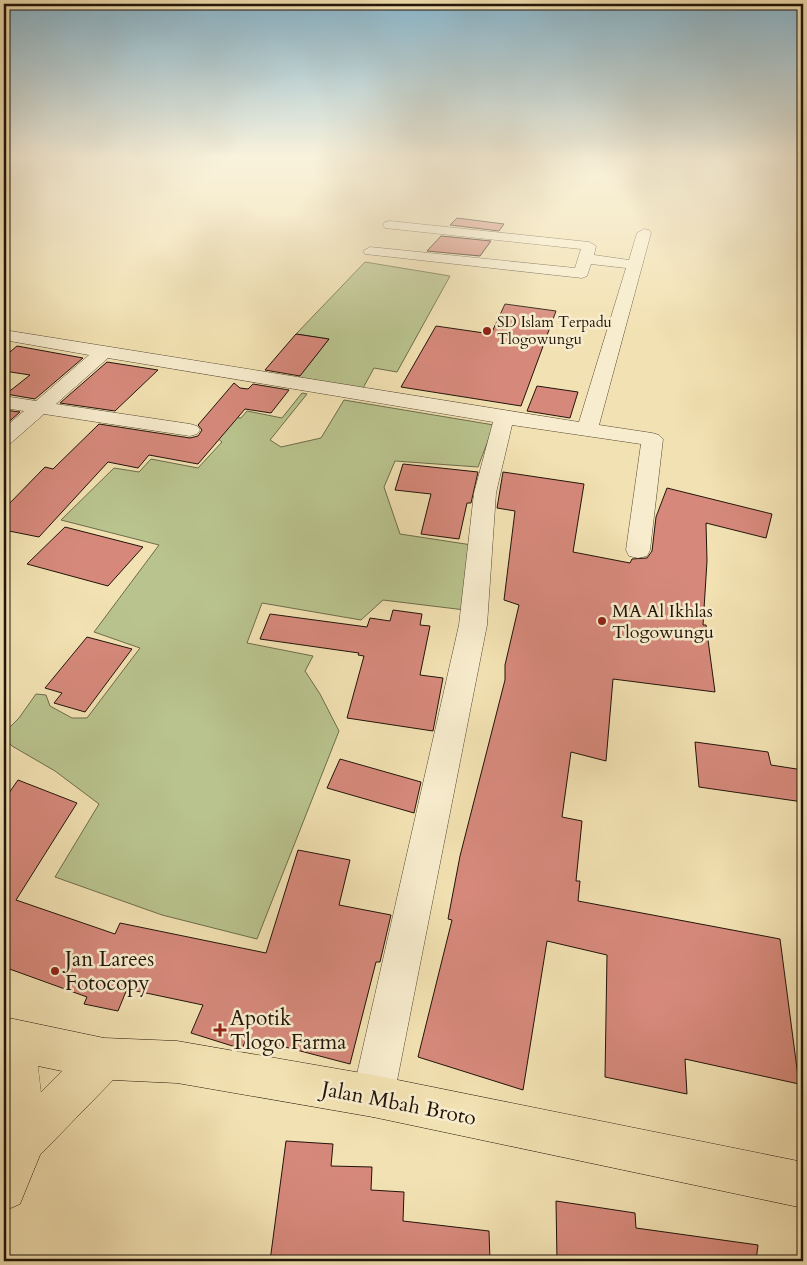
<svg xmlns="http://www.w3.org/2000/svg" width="807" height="1265" viewBox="0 0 807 1265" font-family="Cardo,serif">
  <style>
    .green { fill: #b9c38d; stroke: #6d6c4b }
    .building { fill: #d6897b; stroke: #211409 }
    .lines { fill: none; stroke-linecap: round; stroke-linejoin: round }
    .minor-casing { stroke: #554733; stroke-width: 1 }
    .major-casing { stroke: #211409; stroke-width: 1 }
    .minor { fill: #f7eccd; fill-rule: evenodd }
    .major { fill: #f2e1b2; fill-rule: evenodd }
    .poi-dot { fill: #8f2418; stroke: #f7eccd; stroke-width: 2 }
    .labels { text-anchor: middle; stroke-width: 5; stroke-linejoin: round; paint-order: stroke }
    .far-poi-label { font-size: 15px; fill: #211409; stroke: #f7eccd; text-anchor: start }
    .poi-label { font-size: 18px; fill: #211409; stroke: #f7eccd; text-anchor: start }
    .near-poi-label { font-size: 21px; fill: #211409; stroke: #f7eccd; text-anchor: start }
    .near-street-label { font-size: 21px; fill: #211409; stroke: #f7eccd }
  </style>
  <rect width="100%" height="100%" fill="#f2e1b2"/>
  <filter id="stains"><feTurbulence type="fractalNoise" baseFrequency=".004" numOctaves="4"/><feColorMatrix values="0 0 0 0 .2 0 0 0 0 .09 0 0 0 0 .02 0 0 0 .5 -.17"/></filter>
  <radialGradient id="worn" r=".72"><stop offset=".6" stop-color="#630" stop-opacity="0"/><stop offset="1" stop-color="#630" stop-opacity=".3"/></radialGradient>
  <path class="green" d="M 365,262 L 450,276 L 397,372 L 374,368 L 363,388 L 297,379 L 329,339 L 296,334 Z
    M 302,393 L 307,394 L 270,440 L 281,447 L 321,438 L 344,400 L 494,425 L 478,467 L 395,461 L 384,487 L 400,534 L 472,545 L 465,610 L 383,600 L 361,620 L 262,603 L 247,643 L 313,656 L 305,671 L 320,694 L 339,731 L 257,939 L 162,915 L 55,877 L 99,804 L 55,771 L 12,746 L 4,737 L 4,733 L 19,718 L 36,694 L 46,695 L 50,706 L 72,718 L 87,718 L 140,648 L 94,632 L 159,545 L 61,520 L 114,468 L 139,472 L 151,459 L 198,468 L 222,442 L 216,437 L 232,417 L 241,418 L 247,411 L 282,418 Z"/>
  <path class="building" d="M 457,218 L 504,224 L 499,231 L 450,225 Z
    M 441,236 L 491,241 L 480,256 L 427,251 Z
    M 505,304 L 556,311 L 521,406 L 401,387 L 436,326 L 491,334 Z
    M 296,334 L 329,339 L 300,376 L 265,370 Z
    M 17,346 L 83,358 L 35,399 L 6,394 L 30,375 L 4,371 L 4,357 Z
    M 107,362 L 158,370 L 115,411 L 60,403 Z
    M 234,383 L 240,388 L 248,389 L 253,384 L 289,390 L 271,413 L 245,409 L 198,464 L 149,455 L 138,468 L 108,462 L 39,537 L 4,530 L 4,509 L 45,467 L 53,469 L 99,424 L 190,438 L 198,436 L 202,430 L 198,425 Z
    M 537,386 L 578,392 L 570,418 L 527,411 Z
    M 4,410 L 20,412 L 4,426 Z
    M 403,464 L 478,472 L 471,503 L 467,503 L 459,539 L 421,534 L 431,494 L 395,490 Z
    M 503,472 L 584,484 L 573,552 L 630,563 L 632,559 L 647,558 L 652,551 L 656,517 L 667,488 L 772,514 L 766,538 L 706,523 L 707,561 L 703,625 L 706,625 L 715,692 L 613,679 L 606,761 L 571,752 L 562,817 L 582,821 L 576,881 L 580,881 L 578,901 L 780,939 L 799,1084 L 685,1059 L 687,1094 L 605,1077 L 607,955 L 547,941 L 523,1090 L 418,1057 L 452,920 L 448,919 L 460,856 L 505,680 L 505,665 L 519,605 L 504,600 L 515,511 L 497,508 Z
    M 65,527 L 143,547 L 108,586 L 27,564 Z
    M 393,610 L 422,614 L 420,625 L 430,626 L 420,675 L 443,678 L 433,731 L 347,718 L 364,656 L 358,655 L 359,653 L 260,639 L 270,614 L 367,627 L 370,618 L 390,621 Z
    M 87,637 L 132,649 L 85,712 L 54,703 L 62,693 L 45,688 Z
    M 695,742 L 768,752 L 771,765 L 803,770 L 803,802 L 699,787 Z
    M 340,759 L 421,782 L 414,813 L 327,788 Z
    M 18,780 L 77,803 L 16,900 L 115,934 L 120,923 L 266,953 L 298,850 L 350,860 L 339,905 L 391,915 L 380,962 L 376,962 L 350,1064 L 247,1037 L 242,1049 L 191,1033 L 203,1005 L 127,989 L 118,1011 L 84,1004 L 87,997 L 4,967 L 4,800 Z
    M 286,1141 L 333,1144 L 331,1166 L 372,1167 L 371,1190 L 404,1192 L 403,1221 L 489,1231 L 490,1261 L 270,1261 Z
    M 556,1201 L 635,1213 L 636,1228 L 758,1245 L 756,1261 L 557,1261 Z"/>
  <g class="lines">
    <g class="minor-casing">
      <path id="minor" d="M 390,221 L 589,242 L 596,246 L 594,255 L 629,260 L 637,233 L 644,229 L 649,230 L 651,233 L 599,425 L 652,433 L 659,435 L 663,439 L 650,550 L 647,556 L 638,558 L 629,556 L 626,550 L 641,444 L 512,425 L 496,493 L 487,625 L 394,1096 L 388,1111 L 373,1117 L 358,1111 L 352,1096 L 459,625 L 474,493 L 493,422 L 108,358 L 56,404 L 190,424 L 197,426 L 200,430 L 197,434 L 190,436 L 44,414 L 11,443 L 4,445 L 4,428 L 24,411 L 4,408 L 4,396 L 36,401 L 89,355 L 4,340 L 4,330 L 579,422 L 626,268 L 591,264 L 587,276 L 582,278 L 365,254 L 363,251 L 370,247 L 575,268 L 581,249 L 385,228 L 383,225 L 385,222 Z"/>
    </g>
    <g class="major-casing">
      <path id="major" d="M 4,1017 L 104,1038 L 177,1041 L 373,1075 L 803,1162 L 803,1208 L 373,1117 L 177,1083 L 113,1080 L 40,1155 L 20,1204 L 4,1211 ZM 38,1066 L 62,1071 L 41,1092 Z"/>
    </g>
    <use href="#minor" class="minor"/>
    <use href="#major" class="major"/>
  </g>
  <linearGradient id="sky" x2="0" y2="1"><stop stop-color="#89b8d0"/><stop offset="0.47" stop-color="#f9f2dc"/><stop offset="1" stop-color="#f9f2dc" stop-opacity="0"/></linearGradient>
  <rect width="807" height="334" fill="url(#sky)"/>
  <g class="poi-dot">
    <circle cx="487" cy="331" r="5"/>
    <circle cx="602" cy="621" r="5"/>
    <circle cx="55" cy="971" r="5"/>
    <path d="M217.5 1022.5h5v5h5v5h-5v5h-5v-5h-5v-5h5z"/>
  </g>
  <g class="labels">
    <g class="far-poi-label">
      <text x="497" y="327">SD Islam Terpadu<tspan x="497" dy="17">Tlogowungu</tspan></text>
    </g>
    <g class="poi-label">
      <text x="612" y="617">MA Al Ikhlas<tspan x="612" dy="21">Tlogowungu</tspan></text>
    </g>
    <g class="near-poi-label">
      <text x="65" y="966">Jan Larees<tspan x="65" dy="24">Fotocopy</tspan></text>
      <text x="230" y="1025">Apotik<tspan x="230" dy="24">Tlogo Farma</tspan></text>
    </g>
    <g class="near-street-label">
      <text transform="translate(399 1103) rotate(11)" y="7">Jalan Mbah Broto</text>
    </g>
  </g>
  <rect width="807" height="1265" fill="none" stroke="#f2e1b2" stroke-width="20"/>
  <rect x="5" y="5" width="797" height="1255" fill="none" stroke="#211409" stroke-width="2.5"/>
  <rect x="10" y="10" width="787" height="1245" fill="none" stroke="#211409"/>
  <rect width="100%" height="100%" filter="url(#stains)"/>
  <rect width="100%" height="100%" fill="url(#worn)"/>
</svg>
